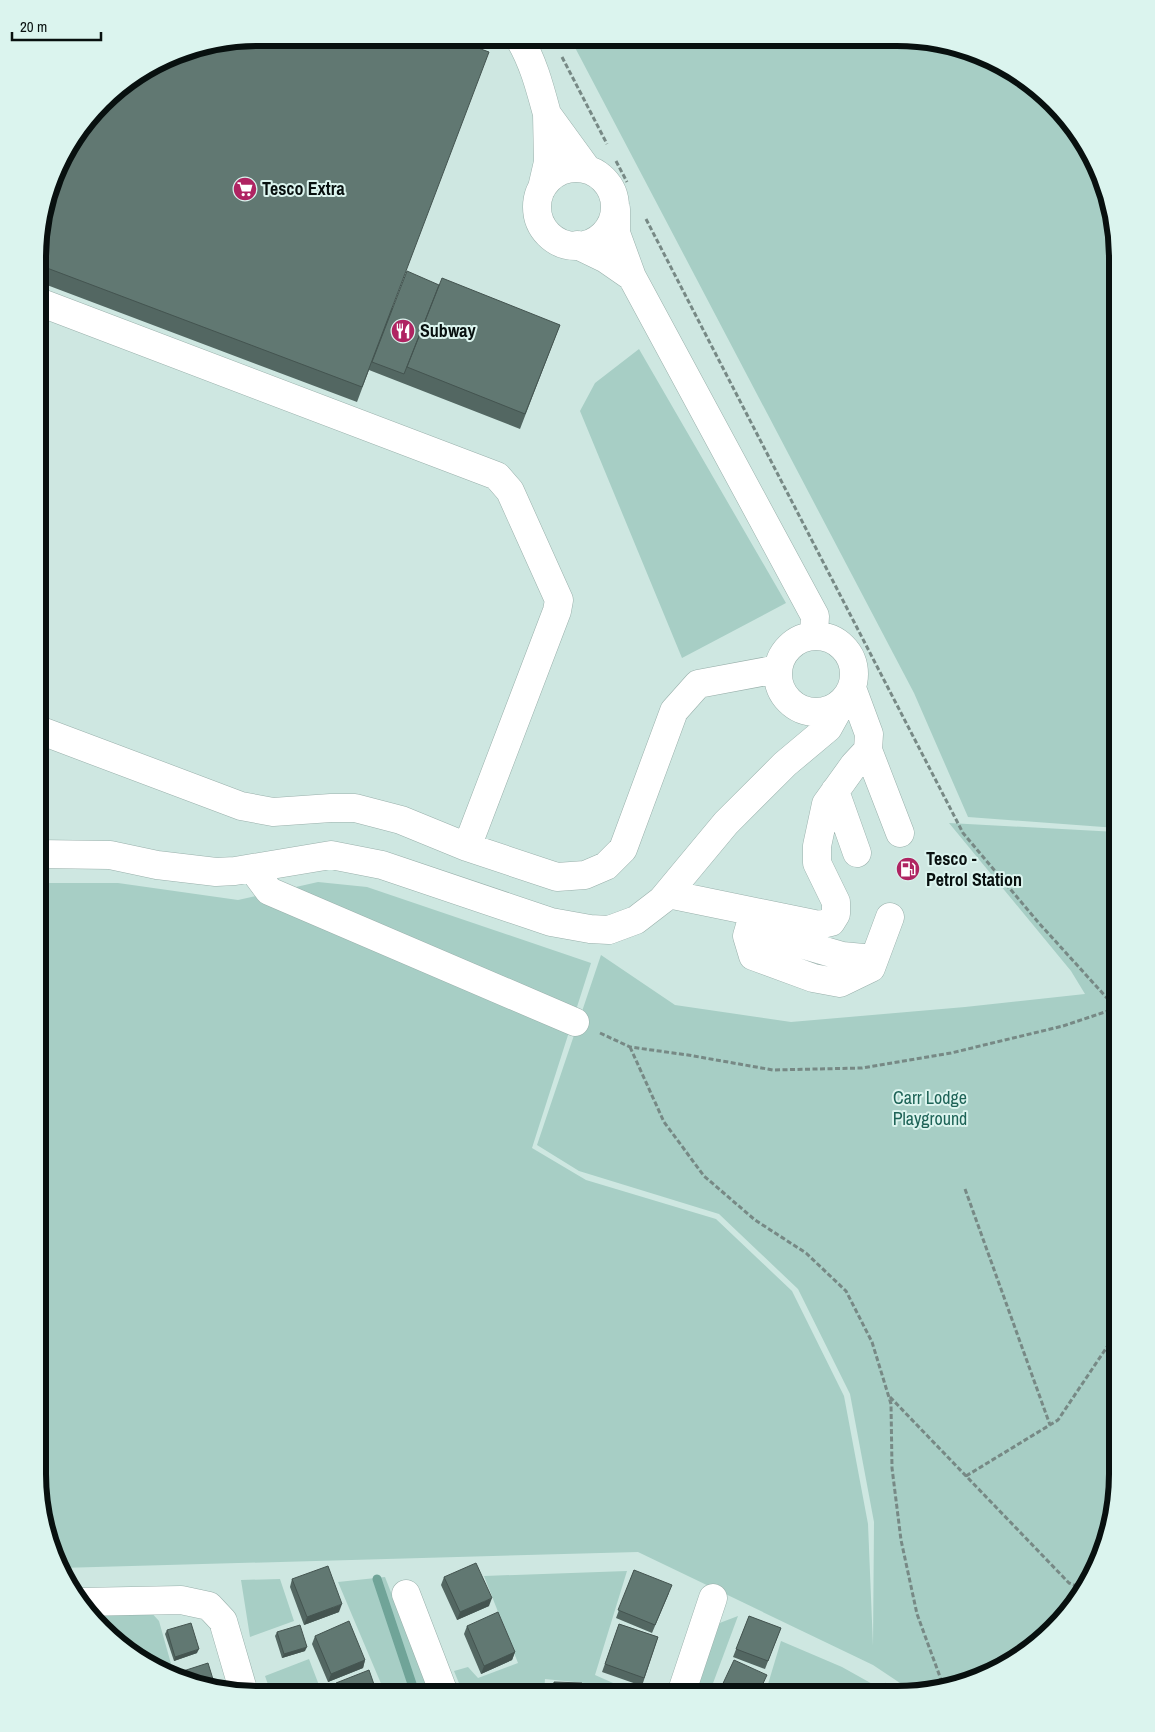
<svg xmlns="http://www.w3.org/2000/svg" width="1155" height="1732" viewBox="0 0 1155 1732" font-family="'Archivo Narrow',sans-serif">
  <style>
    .green { fill: #a7cec5 }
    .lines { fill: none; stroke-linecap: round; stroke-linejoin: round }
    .stream { stroke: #70a498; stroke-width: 9 }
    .minor-casing { stroke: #99b0ab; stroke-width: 29 }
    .path { stroke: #778985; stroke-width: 3; stroke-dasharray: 5 2.5; stroke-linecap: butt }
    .minor { stroke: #fff; stroke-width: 28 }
    .wall { fill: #536762 }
    .shaded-wall { fill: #445450 }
    .building { fill: #617872; stroke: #445450 }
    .labels { text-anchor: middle; stroke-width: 4; stroke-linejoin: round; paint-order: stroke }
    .poi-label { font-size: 18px; font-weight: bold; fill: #08100f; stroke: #dbf4ee; text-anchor: start }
    .park-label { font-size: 18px; fill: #1e6357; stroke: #dbf4ee }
    .rim { fill: none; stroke: #08100f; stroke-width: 6 }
  </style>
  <rect width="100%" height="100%" fill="#cee7e1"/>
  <path class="green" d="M 570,38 L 925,39 L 981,54 L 1031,83 L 1072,124 L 1101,174 L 1117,259 L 1117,828 L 968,817 L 914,693 Z
    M 639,349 L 786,603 L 682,658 L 580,411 L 595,383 Z
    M 949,823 L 1117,832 L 1117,1488 L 1106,1545 L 1080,1596 L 1042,1640 L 981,1678 L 912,1691 L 873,1665 L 638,1552 L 60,1568 L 54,1558 L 38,1473 L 38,883 L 118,883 L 238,900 L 318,882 L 367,887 L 591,963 L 532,1148 L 586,1180 L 716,1219 L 792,1291 L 844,1396 L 868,1524 L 873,1646 L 874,1522 L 850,1394 L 798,1289 L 719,1214 L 579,1171 L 537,1145 L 601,955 L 675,1005 L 791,1022 L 965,1007 L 1085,994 L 1071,971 Z
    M 627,1571 L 595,1675 L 638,1694 L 593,1694 L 594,1684 L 545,1679 L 544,1694 L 463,1693 L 454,1671 L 468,1667 L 478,1678 L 518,1663 L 484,1576 Z
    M 385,1577 L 430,1693 L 385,1693 L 338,1582 Z
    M 280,1579 L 294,1621 L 250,1637 L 241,1580 Z
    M 149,1610 L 159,1621 L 175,1678 C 152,1665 112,1648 103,1622 L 97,1621 L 88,1612 Z
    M 738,1616 L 709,1694 L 693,1694 L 717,1624 Z
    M 781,1641 L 842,1667 L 876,1686 L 868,1694 L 765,1694 Z
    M 309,1659 L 322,1693 L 271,1693 L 265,1676 Z"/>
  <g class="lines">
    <path class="stream" d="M 377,1579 L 415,1693"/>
    <g class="minor-casing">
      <path id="minor" d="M 519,38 C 533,61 540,88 547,114
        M537 207a39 39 0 1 1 78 0a39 39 0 1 1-78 0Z
        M 542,188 L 548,162 L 547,114 L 587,169
        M 577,245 L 606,259 L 632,277 L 616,233 L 616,209
        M 632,277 L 815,616 L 814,635
        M 39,302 L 497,476 L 510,491 L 559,600 L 557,611 L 467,847
        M778 674a38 38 0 1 1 76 0a38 38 0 1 1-76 0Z
        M 39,730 L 241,806 L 273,812 L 331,808 L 355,808 L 401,820 L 467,847 L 557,877 L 585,875 L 606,866 L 623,849 L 674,711 L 698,684 L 778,669
        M 868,750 L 900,833
        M 835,791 L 857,853
        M 38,854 L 110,855 L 157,865 L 216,872 L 235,871 L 331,855 L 382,865 L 551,922 L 590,929 L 609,930 L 636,920 L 662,900 L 726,823 L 785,764 L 828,728 L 843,701
        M 252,868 L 269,891 L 575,1022
        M 668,894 L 819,925 L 831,922 L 836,914 L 836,902 L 817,863 L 817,846 L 826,804 L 854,765 L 868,750 L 869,734 L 852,688
        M 754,912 L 747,936 L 753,956 L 813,978 L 840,983 L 871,968 L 890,917
        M 749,929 L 842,956 L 874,959
        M 406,1594 L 444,1693
        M 80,1602 L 181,1600 L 209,1606 L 223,1621 L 244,1693
        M 681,1694 L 713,1598"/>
    </g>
    <path class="path" d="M 562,57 L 607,144
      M 616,161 L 627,182
      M 646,219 L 963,833 L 1038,922 L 1116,1008 L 1117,1038
      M 600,1033 L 630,1047 L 688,1055 L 773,1070 L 862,1068 L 951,1053 L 1063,1026 L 1117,1008
      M 630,1047 L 664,1122 L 704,1176 L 755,1220 L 806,1253 L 846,1291 L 872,1342 L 891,1404 L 892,1468 L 901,1540 L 917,1614 L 943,1685
      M 965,1189 L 1050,1425
      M 890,1397 L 1069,1583 L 1084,1589
      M 966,1476 L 1058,1420 L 1117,1332"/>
    <use href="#minor" class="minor"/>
  </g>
  <path class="wall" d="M 39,230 L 392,308 L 439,285 L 560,325 L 520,429 L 369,370 L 357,402 L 39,282 Z
    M 634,1570 L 669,1593 L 652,1633 L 616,1618 Z
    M 444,1577 L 489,1606 L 457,1620 L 441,1585 Z
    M 292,1579 L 339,1612 L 304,1625 L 290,1587 Z
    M 749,1616 L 781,1628 L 765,1669 L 733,1657 Z
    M 619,1624 L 658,1637 L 642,1686 L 602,1672 Z
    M 467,1626 L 515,1652 L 512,1660 L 481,1674 L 464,1634 Z
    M 167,1630 L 197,1653 L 174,1661 L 165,1634 Z
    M 277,1632 L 305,1651 L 282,1658 L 275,1636 Z
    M 315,1636 L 365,1660 L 363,1668 L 328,1682 L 312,1644 Z
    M 177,1673 L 216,1689 L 176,1678 L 176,1677 Z
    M 554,1682 L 581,1694 L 552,1694 L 553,1686 Z
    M 336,1683 L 377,1693 L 334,1693 L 333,1691 Z"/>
  <path class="shaded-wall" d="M 492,1598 L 489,1606 L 457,1620 L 460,1612 Z
    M 342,1604 L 339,1612 L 304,1625 L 307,1617 Z
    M 307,1647 L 305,1651 L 282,1658 L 284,1654 Z
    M 199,1649 L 197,1653 L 174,1661 L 175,1657 Z
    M 515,1652 L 512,1660 L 481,1674 L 484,1666 Z
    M 365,1660 L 363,1668 L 328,1682 L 331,1674 Z"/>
  <path class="building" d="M 259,38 L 451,38 L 489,52 L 362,387 L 39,265 L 39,230 L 67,148 L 113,92 L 187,49 Z
    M 407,271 L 439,285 L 404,374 L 372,362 Z
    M 442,278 L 560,325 L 525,414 L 407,367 Z
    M 476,1563 L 492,1598 L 460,1612 L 444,1577 Z
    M 328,1566 L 342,1604 L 307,1617 L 292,1579 Z
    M 634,1570 L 672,1585 L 655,1625 L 618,1610 Z
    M 498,1612 L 515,1652 L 484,1666 L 467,1626 Z
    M 99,1615 L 102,1627 L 92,1617 Z
    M 749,1616 L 781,1628 L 768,1661 L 736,1649 Z
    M 349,1621 L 365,1660 L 331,1674 L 315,1636 Z
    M 191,1623 L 199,1649 L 175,1657 L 167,1630 Z
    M 619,1624 L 658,1637 L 644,1678 L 605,1664 Z
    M 300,1625 L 307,1647 L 284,1654 L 277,1632 Z
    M 734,1660 L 767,1675 L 758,1694 L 718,1694 Z
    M 208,1663 L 216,1689 L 179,1679 L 177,1673 Z
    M 369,1670 L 377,1693 L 340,1693 L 336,1683 Z
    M 554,1682 L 582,1683 L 581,1694 L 554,1694 Z
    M 886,1683 L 897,1694 L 874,1694 Z"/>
  <defs>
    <g id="supermarket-disc" transform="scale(1.25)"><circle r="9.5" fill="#af2462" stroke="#dbf4ee"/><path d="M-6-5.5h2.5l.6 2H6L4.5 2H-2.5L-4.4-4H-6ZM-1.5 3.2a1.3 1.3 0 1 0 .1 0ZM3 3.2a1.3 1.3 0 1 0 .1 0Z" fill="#fff"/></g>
    <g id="restaurant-disc" transform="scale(1.25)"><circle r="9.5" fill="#af2462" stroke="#dbf4ee"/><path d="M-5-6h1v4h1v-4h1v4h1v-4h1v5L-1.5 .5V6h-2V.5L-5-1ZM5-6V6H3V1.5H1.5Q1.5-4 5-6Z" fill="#fff"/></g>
    <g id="fuel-disc" transform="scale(1.25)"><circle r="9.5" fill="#af2462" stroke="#dbf4ee"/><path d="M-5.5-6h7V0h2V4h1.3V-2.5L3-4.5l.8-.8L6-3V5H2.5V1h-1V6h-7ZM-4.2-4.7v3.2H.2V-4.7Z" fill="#fff"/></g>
  </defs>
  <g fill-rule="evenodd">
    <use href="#supermarket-disc" x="245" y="189"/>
    <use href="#restaurant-disc" x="403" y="331"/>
    <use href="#fuel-disc" x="908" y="869"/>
  </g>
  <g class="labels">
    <g class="poi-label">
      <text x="262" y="195">Tesco Extra</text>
      <text x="420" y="337">Subway</text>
      <text x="926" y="865">Tesco -<tspan x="926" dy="21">Petrol Station</tspan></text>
    </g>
    <g class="park-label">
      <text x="930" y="1104">Carr Lodge<tspan x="930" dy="21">Playground</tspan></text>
    </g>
  </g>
  <path d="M0 0H1155V1732H0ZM258 46H897A212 212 0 0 1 1109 258V1474A212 212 0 0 1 897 1686H258A212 212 0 0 1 46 1474V258A212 212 0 0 1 258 46Z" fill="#dbf4ee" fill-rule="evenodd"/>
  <path class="rim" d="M258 46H897A212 212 0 0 1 1109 258V1474A212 212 0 0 1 897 1686H258A212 212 0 0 1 46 1474V258A212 212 0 0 1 258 46Z"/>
  <path d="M12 32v8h89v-8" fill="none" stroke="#08100f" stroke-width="2.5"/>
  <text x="20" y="32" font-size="15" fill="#08100f" stroke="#dbf4ee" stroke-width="4" paint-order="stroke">20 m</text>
</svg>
